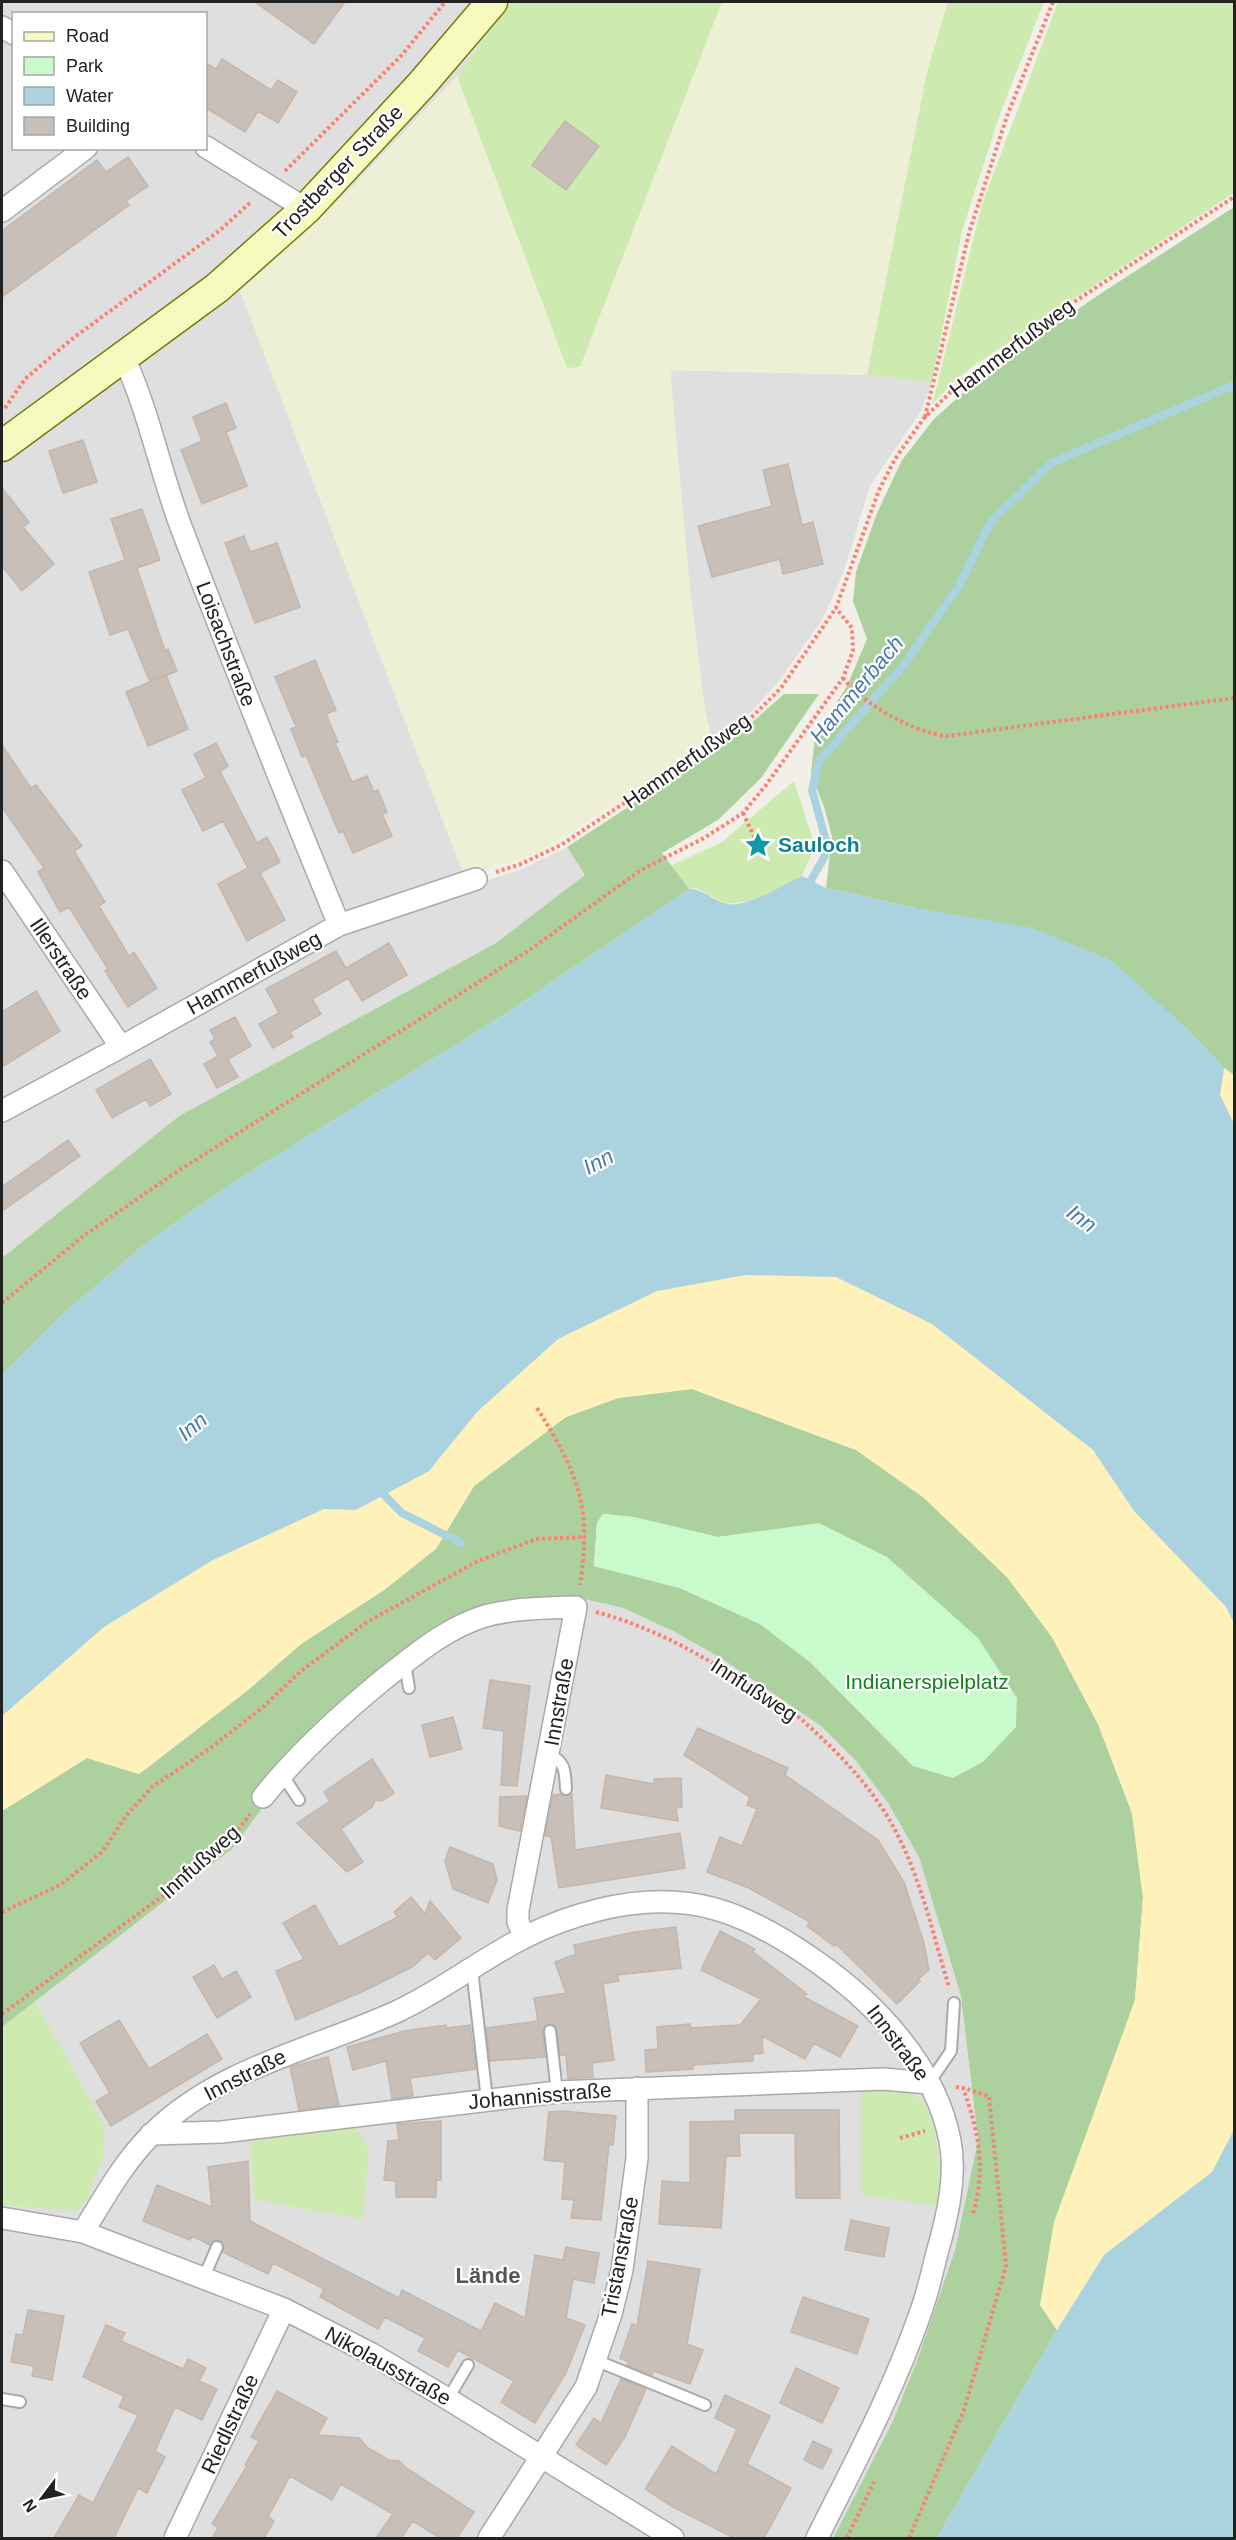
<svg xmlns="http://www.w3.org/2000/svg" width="1236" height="2540" viewBox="0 0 1236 2540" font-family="Helvetica,sans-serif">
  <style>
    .residential { fill: #e0dfdf; fill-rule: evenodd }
    .farmland { fill: #eef0d5 }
    .grass { fill: #cdebb0 }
    .forest { fill: #add19e; fill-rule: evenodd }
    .sand { fill: #fff1ba }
    .park { fill: #c8facc }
    .water { fill: #aad3df }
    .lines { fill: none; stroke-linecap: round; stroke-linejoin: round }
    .stream { stroke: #aad3df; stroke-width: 8 }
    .building { fill: #c7bfb8; stroke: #c4b6ab; stroke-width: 1.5 }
    .service-casing { stroke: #a9a9a9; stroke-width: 14 }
    .minor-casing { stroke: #a9a9a9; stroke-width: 24 }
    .secondary-casing { stroke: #707d05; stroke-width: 33 }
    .path { stroke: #fa8072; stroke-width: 4; stroke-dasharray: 3 3; stroke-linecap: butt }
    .service { stroke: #fff; stroke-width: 10 }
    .minor { stroke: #fff; stroke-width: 21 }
    .secondary { stroke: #f7fabf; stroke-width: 30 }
    .labels { text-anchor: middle; stroke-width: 4.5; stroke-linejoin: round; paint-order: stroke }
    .street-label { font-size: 21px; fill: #222; stroke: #fff }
    .culture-label { font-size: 21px; font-weight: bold; fill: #0d838f; stroke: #fff; text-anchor: start }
    .park-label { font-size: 21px; fill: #0c8416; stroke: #fff }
    .water-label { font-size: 22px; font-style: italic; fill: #4a7aab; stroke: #fff }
    .neighbourhood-label { font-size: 22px; font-weight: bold; fill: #555; stroke: #fff }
  </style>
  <rect width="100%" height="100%" fill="#f2efe9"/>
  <path class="residential" d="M 2,2 L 511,2 L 457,76 L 354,185 L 469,886 L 520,870 L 567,847 L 586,875 L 496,943 L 179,1116 L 2,1258 ZM 14,14 L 206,14 L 206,148 L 14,148 Z
    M 670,370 L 867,375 L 932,382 L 921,411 L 870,486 L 843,574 L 822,620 L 779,681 L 752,711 L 713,742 L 705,712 L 689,580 Z
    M 574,1597 L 623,1608 L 673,1631 L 721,1658 L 821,1726 L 856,1761 L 888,1803 L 919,1857 L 961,1996 L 978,2140 L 955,2250 L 918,2358 L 892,2423 L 833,2538 L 2,2538 L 2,2027 L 233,1848 L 331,1714 L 402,1650 L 450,1618 L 494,1606 Z"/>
  <path class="farmland" d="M 722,2 L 948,2 L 927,72 L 867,375 L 670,370 L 689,580 L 705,712 L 713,742 L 538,853 L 464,876 L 240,291 L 354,185 L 457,76 L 567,367 L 580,367 Z"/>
  <path class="grass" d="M 511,2 L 722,2 L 580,367 L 567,368 L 457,76 Z
    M 948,2 L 1044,2 L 1000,114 L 962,231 L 932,382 L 867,375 L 927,72 Z
    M 1058,2 L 1234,2 L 1234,193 L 973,366 L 950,385 L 932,405 L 982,204 Z
    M 794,781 L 815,846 L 802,876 L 752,901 L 726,904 L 696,888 L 689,889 L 670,866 L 722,842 Z
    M 35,2002 L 105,2126 L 103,2158 L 87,2200 L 75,2211 L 2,2205 L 2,2027 Z
    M 861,2087 C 876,2088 894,2087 908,2091 C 941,2101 941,2179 938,2206 L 861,2195 Z
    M 355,2125 L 369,2152 L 363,2220 L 254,2199 L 250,2142 Z"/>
  <path class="forest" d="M 1234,207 L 1234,1075 L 1224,1068 L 1184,1026 L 915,908 L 826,888 L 832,836 L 824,807 L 811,774 L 815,737 L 847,686 L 867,639 L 853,601 L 856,572 L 877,513 L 902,460 L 934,419 L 983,375 L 1097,296 Z
    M 784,694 L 819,694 L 761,778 L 718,820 L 662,853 L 689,889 L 502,1016 L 234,1182 L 145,1244 L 63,1314 L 2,1375 L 2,1258 L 179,1116 L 496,943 L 585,875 L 567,847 L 738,735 Z
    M 692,1389 L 856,1450 L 923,1497 L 1007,1577 L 1052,1637 L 1098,1724 L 1132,1813 L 1143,1898 L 1135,2000 L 1097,2106 L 1040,2305 L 1057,2330 L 937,2538 L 833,2538 L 892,2423 L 918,2358 L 955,2250 L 978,2140 L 961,1996 L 919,1857 L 888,1803 L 856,1761 L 821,1726 L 721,1658 L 673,1631 L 623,1608 L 575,1597 L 494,1606 L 450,1618 L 402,1650 L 331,1714 L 233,1848 L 2,2027 L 2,1811 L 87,1758 L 139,1774 L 248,1690 L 301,1644 L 384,1590 L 436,1549 L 474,1486 L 566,1417 L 618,1398 ZM 603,1514 L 633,1517 L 718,1537 L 759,1532 L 913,1766 L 810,1662 L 760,1624 L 680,1588 L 594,1566 L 597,1523 Z"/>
  <path class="sand" d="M 1224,1068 L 1234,1075 L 1234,1124 L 1220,1095 Z
    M 746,1275 L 836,1277 L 932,1324 L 1093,1450 L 1134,1511 L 1226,1607 L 1234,1623 L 1234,2130 L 1212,2172 L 1104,2255 L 1057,2330 L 1040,2305 L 1054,2222 L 1135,2000 L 1143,1898 L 1132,1813 L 1098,1724 L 1052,1637 L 1007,1577 L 923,1497 L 856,1450 L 692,1389 L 618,1398 L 566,1417 L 474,1486 L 436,1548 L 384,1590 L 301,1644 L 248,1690 L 139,1774 L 87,1758 L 2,1811 L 2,1716 L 104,1627 L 213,1560 L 324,1509 L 356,1510 L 429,1471 L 477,1412 L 558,1339 L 657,1290 Z"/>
  <path class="park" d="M 603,1514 L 633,1517 L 718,1537 L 819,1523 L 887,1557 L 978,1638 L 1017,1698 L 1016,1727 L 983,1762 L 953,1778 L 913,1766 L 810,1662 L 760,1624 L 680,1588 L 594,1566 L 597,1523 Z"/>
  <path class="water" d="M 802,876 L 826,888 L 915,908 L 1032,928 L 1111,960 L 1184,1026 L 1224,1068 L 1220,1095 L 1234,1124 L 1234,1623 L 1226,1607 L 1134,1511 L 1093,1450 L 932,1324 L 836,1277 L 746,1275 L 657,1291 L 558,1339 L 477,1412 L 429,1471 L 356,1510 L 324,1509 L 213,1560 L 104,1627 L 2,1716 L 2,1375 L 63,1314 L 145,1244 L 234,1182 L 502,1016 L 689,889 C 701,888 712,899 723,903 C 746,910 781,885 802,876 Z
    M 1234,2130 L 1234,2538 L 937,2538 L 1057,2330 L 1104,2255 L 1212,2172 Z"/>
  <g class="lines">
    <path class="stream" d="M 807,887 L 825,856 L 826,841 L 812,790 L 819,761 L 903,666 L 959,586 L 990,523 L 1051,463 L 1234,385
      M 378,1489 L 402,1513 L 461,1543"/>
  </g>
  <path class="building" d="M 255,2 L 345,2 L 314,44 Z
    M 222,59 L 271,90 L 278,80 L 297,92 L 278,123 L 258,111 L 245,132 L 206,108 L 206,63 L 216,69 Z
    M 565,121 L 599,146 L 566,190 L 532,165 Z
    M 128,157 L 148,186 L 126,201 L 129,205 L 2,297 L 2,231 L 97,160 L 106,172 Z
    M 226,403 L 236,428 L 226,432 L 247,486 L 202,504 L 181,450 L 202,441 L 193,417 Z
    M 83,440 L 97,482 L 63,493 L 49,451 Z
    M 788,464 L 802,525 L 813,522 L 823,564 L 783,574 L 780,559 L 712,577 L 698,526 L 772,506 L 763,470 Z
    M 2,488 L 29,522 L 23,527 L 54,564 L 22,591 L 2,566 Z
    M 142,509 L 160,560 L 137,568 L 165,651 L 168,649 L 177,671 L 150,682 L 128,629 L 110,635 L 89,572 L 125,560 L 111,519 Z
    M 244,536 L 250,552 L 277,543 L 300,607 L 255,623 L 225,543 Z
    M 315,660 L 336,710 L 326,714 L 338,742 L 335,743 L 352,782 L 367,776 L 374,792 L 378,790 L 387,812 L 382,814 L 392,836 L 353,853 L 343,831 L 339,833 L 306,755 L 302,757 L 291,729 L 296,727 L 275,677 Z
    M 166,675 L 188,729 L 148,746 L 126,692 Z
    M 216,743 L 228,766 L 220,771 L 257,843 L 267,837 L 280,862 L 260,873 L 285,920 L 247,941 L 218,884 L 248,868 L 223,821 L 203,831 L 182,790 L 206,778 L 194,754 Z
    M 2,745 L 31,788 L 36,785 L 82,846 L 74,851 L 105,902 L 99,906 L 129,956 L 134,952 L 157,988 L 128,1007 L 105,971 L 108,969 L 69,907 L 60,912 L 38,872 L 44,868 L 2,807 Z
    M 389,943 L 407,975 L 362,1001 L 348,978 L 312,999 L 321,1014 L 290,1032 L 293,1037 L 273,1048 L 259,1024 L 279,1013 L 266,989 L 336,951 L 346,968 Z
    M 36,991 L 60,1031 L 2,1067 L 2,1012 Z
    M 235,1017 L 251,1046 L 228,1059 L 238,1077 L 217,1088 L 204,1064 L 218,1056 L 210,1042 L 215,1039 L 210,1030 Z
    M 150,1059 L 171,1094 L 150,1106 L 146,1099 L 112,1118 L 96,1090 Z
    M 68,1140 L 80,1156 L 2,1211 L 2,1187 Z
    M 490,1680 L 530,1686 L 517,1786 L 501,1785 L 504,1731 L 483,1728 Z
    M 453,1717 L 462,1749 L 430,1757 L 422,1725 Z
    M 698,1728 L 788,1768 L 785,1775 L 878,1840 L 904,1882 L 924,1943 L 929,1970 L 918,1979 L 920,1981 L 897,2004 L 836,1944 L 834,1946 L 807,1926 L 810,1922 L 749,1888 L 707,1872 L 720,1837 L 742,1846 L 757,1809 L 747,1805 L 750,1797 L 684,1755 Z
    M 372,1759 L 394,1793 L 382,1801 L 375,1800 L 372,1807 L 341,1829 L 363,1862 L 347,1872 L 297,1823 L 330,1801 L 324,1792 Z
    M 606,1775 L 654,1784 L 654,1779 L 681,1778 L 682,1807 L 676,1808 L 678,1821 L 601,1808 Z
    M 561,1794 L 566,1796 L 572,1794 L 575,1850 L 680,1833 L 685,1868 L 559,1888 L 551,1837 L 545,1836 L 553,1795 Z
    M 527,1796 L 520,1831 L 499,1826 L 500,1797 Z
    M 450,1847 L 493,1864 L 497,1880 L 488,1903 L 453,1889 L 445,1861 Z
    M 411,1897 L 425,1914 L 430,1901 L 461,1938 L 435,1960 L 428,1953 L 412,1967 L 366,1990 L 296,2020 L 276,1971 L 304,1959 L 283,1923 L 315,1905 L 339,1947 L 398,1917 L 394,1912 Z
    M 676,1927 L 681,1968 L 617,1975 L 619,1981 L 603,1984 L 614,2060 L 592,2063 L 593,2077 L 568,2079 L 566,2055 L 560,2055 L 557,2030 L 552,2024 L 546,2025 L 543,2029 L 545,2057 L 490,2061 L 486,2028 L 538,2021 L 534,1998 L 566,1993 L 555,1962 L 576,1954 L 574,1945 L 634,1932 Z
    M 720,1931 L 755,1949 L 753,1952 L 807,1994 L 804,1997 L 858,2026 L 840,2057 L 814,2043 L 805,2059 L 762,2036 L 763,2053 L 753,2054 L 753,2061 L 693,2065 L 693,2069 L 646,2072 L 645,2050 L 658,2049 L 657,2027 L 690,2024 L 691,2028 L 740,2025 L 761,1999 L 701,1970 Z
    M 214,1965 L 222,1979 L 236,1971 L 251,1997 L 217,2018 L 193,1977 Z
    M 119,2020 L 149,2069 L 207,2034 L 222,2059 L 111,2126 L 96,2101 L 110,2093 L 80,2043 Z
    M 446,2025 L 447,2028 L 470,2025 L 476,2069 L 410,2078 L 413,2096 L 392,2099 L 386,2061 L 353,2070 L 347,2047 L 404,2031 Z
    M 328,2057 L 339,2105 L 299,2110 L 290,2067 Z
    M 735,2110 L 839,2110 L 840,2198 L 796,2198 L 795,2133 L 739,2133 L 740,2156 L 726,2156 L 721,2228 L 659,2224 L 662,2181 L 690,2183 L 690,2122 L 735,2121 Z
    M 563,2111 L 616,2116 L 613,2145 L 609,2145 L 601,2220 L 571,2218 L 574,2200 L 562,2199 L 565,2162 L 544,2160 L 549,2112 Z
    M 441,2121 L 441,2180 L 436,2180 L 436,2197 L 396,2197 L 396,2181 L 384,2180 L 388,2141 L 399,2140 L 397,2124 Z
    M 248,2161 L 250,2221 L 399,2298 L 402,2290 L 481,2331 L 495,2303 L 525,2318 L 535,2255 L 563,2260 L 566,2247 L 599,2253 L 594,2283 L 573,2279 L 566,2318 L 585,2325 L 566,2373 L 535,2423 L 501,2402 L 514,2381 L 458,2350 L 448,2367 L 418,2351 L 425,2338 L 385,2317 L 378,2329 L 320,2297 L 324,2289 L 273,2263 L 268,2274 L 223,2252 L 224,2246 L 219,2240 L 213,2241 L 210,2245 L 192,2236 L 190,2240 L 143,2221 L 157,2185 L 212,2207 L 208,2167 Z
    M 851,2220 L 889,2228 L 884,2257 L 845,2250 Z
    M 648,2261 L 700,2269 L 687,2344 L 703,2350 L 690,2384 L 654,2371 L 652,2375 L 627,2365 L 629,2362 L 620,2358 L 632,2324 L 637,2326 Z
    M 803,2297 L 869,2319 L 857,2354 L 791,2332 Z
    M 28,2310 L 64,2316 L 52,2380 L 32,2376 L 34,2366 L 11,2362 L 16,2334 L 23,2335 Z
    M 106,2325 L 125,2333 L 121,2341 L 183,2369 L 188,2359 L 206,2368 L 199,2381 L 217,2389 L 202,2420 L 175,2407 L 155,2451 L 165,2457 L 147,2493 L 138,2488 L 114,2538 L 54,2538 L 79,2495 L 93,2503 L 138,2415 L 119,2407 L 124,2396 L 83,2377 Z
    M 796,2368 L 839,2388 L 822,2423 L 780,2403 Z
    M 621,2379 L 646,2389 L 625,2437 L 606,2465 L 576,2445 L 594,2418 L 601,2423 Z
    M 277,2391 L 327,2418 L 318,2435 L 359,2438 L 368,2448 L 389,2460 L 399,2461 L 406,2468 L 474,2512 L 457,2538 L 440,2538 L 413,2521 L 401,2538 L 376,2538 L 393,2514 L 341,2484 L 332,2500 L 290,2476 L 268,2517 L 274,2521 L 264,2538 L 212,2538 L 218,2528 L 212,2524 L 247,2466 L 245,2465 L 259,2441 L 251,2437 Z
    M 725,2395 L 770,2416 L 747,2464 L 791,2488 L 764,2538 L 734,2538 L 673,2507 L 645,2489 L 672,2446 L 716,2474 L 737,2429 L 715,2418 Z
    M 813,2441 L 832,2450 L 822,2469 L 804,2460 Z"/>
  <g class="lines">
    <g class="service-casing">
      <path id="service" d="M 405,1663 L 409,1688
        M 549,1755 C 566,1761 565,1773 566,1789
        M 282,1774 L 299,1800
        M 472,1969 L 487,2100
        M 550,2031 L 557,2092
        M 929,2083 L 951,2051 L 954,2003
        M 204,2277 L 217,2247
        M 595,2360 L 705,2405
        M 2,2399 L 20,2402
        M 448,2399 L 468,2365"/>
    </g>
    <g class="minor-casing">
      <path id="minor" d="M 2,27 L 14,34
        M 206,147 L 306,209
        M 2,211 L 86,148
        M 124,358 C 149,412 160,471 181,527 C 232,660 285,793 339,925
        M 2,871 L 121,1047
        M 2,1111 L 121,1047 L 339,925 L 476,879
        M 263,1797 C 299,1752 340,1715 384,1679 C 416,1654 446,1628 485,1616 C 515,1608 545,1608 576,1607 L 518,1910 L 518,1922 L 525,1937
        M 151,2134 L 222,2132 L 557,2092 L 883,2079 L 929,2083
        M 2,2218 L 83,2232 L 284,2309 L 372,2354 L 448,2399 L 673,2538
        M 83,2232 C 104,2198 124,2161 153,2133 C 219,2068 314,2049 396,2012 C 442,1991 481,1959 527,1936 C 549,1925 574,1916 598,1910 C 687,1888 745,1911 817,1962 C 877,2004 936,2067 950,2141 C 957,2177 947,2218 937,2253 C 932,2272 928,2292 921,2311 C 894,2390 854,2464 817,2538
        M 175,2538 L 284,2309
        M 489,2538 L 586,2387 L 611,2314 L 622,2270 L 637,2158 L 637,2088"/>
    </g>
    <g class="secondary-casing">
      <path id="secondary" d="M 2,446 L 217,288 L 306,209 L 421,85 L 492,2"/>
    </g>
    <path class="path" d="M 285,171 L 401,56 L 445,2
      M 5,408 L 25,379 L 72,339 L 219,231 L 251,202
      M 925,417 L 969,233 L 1007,116 L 1053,2
      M 843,678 C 863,704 914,733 947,736 L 1234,698
      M 743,813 L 758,845
      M 496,872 L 521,864 L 561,845 L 748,721 L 781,688 L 836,608 L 879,490 L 895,459 L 924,418 L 964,379 L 1068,306 L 1234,197
      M 2,1303 L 86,1234 L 178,1171 L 528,951 L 641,870 L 704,838 L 743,813 L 766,785 L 843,678 L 853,651 L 852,628 L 836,608
      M 537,1408 C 578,1473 592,1506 580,1585
      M 596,1612 C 653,1627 703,1656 752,1687 C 766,1696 782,1704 795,1714 C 830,1744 865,1779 889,1819 C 919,1870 932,1931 949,1987
      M 2,1912 L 60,1885 L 102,1852 L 126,1816 L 152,1787 L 209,1749 L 262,1708 L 301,1671 L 367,1622 L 478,1561 L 536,1539 L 585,1537
      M 2,2014 L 164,1895 L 231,1840 L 250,1814
      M 956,2087 L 963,2088 C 979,2132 986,2168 973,2214
      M 900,2138 L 925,2131
      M 847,2538 L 874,2482
      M 909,2538 L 964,2410 L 1006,2266 L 989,2096 L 964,2088"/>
    <use href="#service" class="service"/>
    <use href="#minor" class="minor"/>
    <use href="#secondary" class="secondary"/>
  </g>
  <defs>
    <g id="sight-bare" transform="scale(2.07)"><path d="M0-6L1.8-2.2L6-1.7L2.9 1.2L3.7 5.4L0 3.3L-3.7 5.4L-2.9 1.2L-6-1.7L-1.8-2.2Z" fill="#0f9aa8" stroke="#fff" stroke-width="2.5" paint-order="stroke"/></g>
  </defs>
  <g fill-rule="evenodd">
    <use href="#sight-bare" x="758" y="845"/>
  </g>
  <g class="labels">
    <g class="street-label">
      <text transform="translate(338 172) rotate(-46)" y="7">Trostberger Straße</text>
      <text transform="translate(1012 348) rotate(-37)" y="7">Hammerfußweg</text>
      <text transform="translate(226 644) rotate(69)" y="7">Loisachstraße</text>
      <text transform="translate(687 761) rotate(-35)" y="7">Hammerfußweg</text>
      <text transform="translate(61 959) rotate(56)" y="7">Illerstraße</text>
      <text transform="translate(254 973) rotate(-29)" y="7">Hammerfußweg</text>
      <text transform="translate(754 1690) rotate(33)" y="7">Innfußweg</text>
      <text transform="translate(559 1702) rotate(-80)" y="7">Innstraße</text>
      <text transform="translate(200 1862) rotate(-42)" y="7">Innfußweg</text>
      <text transform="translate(898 2043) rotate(53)" y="7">Innstraße</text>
      <text transform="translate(245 2075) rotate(-27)" y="7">Innstraße</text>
      <text transform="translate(540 2096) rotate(-5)" y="7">Johannisstraße</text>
      <text transform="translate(620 2257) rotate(-79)" y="7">Tristanstraße</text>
      <text transform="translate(388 2366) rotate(29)" y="7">Nikolausstraße</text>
      <text transform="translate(230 2424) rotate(-65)" y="7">Riedlstraße</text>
    </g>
    <g class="culture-label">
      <text x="778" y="852">Sauloch</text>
    </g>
    <g class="park-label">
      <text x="927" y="1689">Indianerspielplatz</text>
    </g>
    <g class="water-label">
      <text transform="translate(856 689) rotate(-50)" y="8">Hammerbach</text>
      <text transform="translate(598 1161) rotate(-28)" y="8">Inn</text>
      <text transform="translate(1082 1218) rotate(36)" y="8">Inn</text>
      <text transform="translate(192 1426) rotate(-40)" y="8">Inn</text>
    </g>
    <g class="neighbourhood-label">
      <text x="488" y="2283">Lände</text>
    </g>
  </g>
  <rect width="1236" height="2540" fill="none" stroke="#222222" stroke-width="6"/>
  <rect x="12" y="12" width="195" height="138" fill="#ffffff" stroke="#a7a7a7" stroke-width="1.5"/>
  <rect x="24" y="32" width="30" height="9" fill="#f7fabf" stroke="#a7a7a7" stroke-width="1.5"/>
  <text x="66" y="42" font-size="18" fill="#222222">Road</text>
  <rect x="24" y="57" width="30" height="18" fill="#c8facc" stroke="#a7a7a7" stroke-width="1.5"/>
  <text x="66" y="72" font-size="18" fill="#222222">Park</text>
  <rect x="24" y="87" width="30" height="18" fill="#aad3df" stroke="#a7a7a7" stroke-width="1.5"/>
  <text x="66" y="102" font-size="18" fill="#222222">Water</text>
  <rect x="24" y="117" width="30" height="18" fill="#c7bfb8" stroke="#a7a7a7" stroke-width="1.5"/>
  <text x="66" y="132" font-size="18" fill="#222222">Building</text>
  <g transform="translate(42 2498) rotate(238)" stroke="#ffffff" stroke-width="4.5" paint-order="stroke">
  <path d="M0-4.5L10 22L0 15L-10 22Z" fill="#222222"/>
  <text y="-9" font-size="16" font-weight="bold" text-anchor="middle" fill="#222222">N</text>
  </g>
</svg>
